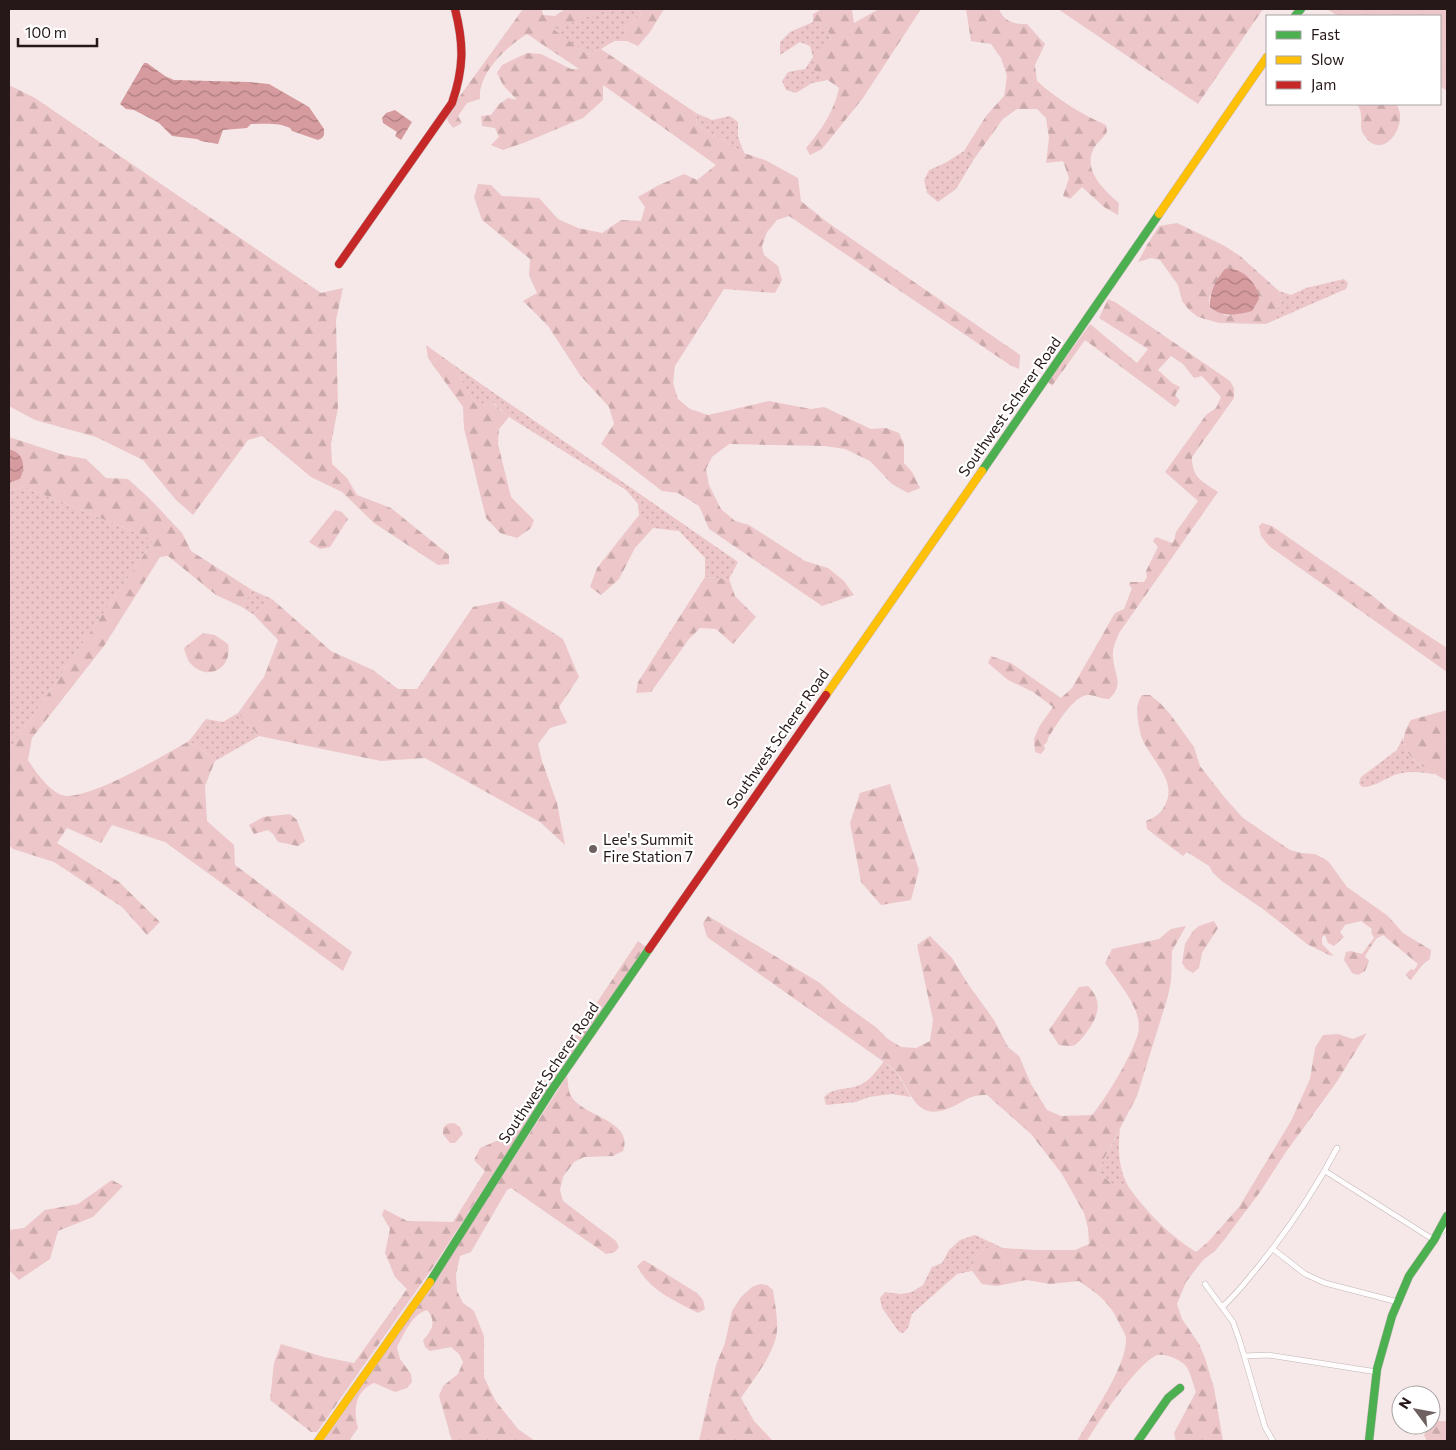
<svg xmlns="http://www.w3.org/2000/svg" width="1456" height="1450" viewBox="0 0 1456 1450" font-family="Commissioner,sans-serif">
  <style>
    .grass { fill: url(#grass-dots) }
    .forest { fill: url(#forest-firs); fill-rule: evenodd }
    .water { fill: url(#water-waves) }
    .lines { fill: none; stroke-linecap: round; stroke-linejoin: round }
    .street-casing { stroke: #c2b5b5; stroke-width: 6 }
    .fast-casing { stroke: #c2b5b5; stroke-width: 9 }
    .slow-casing { stroke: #c2b5b5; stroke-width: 9 }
    .jam-casing { stroke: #c2b5b5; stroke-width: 9 }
    .street { stroke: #fefcfc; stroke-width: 5 }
    .fast { stroke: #4caf50; stroke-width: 8 }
    .slow { stroke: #ffc107; stroke-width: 8 }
    .jam { stroke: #c62828; stroke-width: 8 }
    .poi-dot { fill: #6f6061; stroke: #fff; stroke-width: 2 }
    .labels { text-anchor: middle; stroke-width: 4.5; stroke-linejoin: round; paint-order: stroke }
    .street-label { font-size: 15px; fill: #261718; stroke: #fff }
    .poi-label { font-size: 15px; fill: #261718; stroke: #fff; text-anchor: start }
  </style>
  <defs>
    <pattern id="grass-dots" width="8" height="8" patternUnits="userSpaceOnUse" patternTransform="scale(1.25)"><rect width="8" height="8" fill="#ecc6c8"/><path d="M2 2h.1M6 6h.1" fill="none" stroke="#caa9ab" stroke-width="1.8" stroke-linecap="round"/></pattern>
    <pattern id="forest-firs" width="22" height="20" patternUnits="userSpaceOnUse" patternTransform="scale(1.25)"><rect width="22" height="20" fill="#ecc6c8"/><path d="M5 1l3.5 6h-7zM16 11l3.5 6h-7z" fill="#caa9ab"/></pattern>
    <pattern id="water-waves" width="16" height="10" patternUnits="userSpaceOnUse" patternTransform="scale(1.25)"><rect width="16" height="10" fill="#d69b9e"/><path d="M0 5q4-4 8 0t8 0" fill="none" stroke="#ad7d80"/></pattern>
  </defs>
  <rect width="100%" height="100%" fill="#f6e8e8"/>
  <path class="grass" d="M 610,9 L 638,9 L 641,15 L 625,27 L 627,41 L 614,41 L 601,49 L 587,54 L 552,29 Z
    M 813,22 L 826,24 L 831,41 L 814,70 L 828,80 L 812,83 L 796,93 L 786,90 L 782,81 L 788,72 L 805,69 L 813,57 L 810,46 L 800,42 L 780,55 L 780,42 L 790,32 Z
    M 696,113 L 712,120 L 730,116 L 738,122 L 738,137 L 744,153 L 697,125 Z
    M 964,151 L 974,159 L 956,189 L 938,202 L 927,193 L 924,180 L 929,170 L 945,163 Z
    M 1344,279 L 1348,283 L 1346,289 L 1277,319 L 1277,309 L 1282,302 L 1279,291 L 1291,295 L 1306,288 Z
    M 451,363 L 738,562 L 729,579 L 705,577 L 705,558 L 679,531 L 653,528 L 639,515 L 638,504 L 626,490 L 509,417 L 492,402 L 476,405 Z
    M 25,487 L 154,540 L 9,750 L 9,491 Z
    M 252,590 L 272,599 L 254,615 L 242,607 Z
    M 238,713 L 259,736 L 215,761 L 204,751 L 189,741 L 206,719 L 223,722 Z
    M 1403,737 C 1406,760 1418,763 1435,774 C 1420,772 1406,770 1392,776 C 1381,781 1374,787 1362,787 L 1359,783 L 1361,777 L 1397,750 Z
    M 884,1062 L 896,1072 L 911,1097 L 892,1094 L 869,1097 L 856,1102 L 826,1105 L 824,1097 C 836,1085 850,1092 865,1082 C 872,1078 878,1068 884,1062 Z
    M 1120,1129 C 1118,1150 1118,1167 1128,1186 L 1114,1185 L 1097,1172 Z
    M 975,1235 L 1003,1248 L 989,1247 L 975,1257 L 972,1271 L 957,1274 L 912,1314 L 908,1328 L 903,1333 L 899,1332 L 882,1308 L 880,1298 L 885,1292 L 901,1294 L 912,1292 L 923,1285 L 932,1267 L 942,1263 L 949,1250 L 960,1240 Z"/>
  <path class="forest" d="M 523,9 L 542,9 L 543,15 L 555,16 L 565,9 L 611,9 L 553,29 L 587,54 L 601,49 L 696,113 L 697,125 L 744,153 L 765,160 L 798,178 L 801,201 L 827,222 L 1020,355 L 1019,369 L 1010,365 L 789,216 L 777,220 L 767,232 L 762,246 L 764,255 L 778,266 L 782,280 L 775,293 L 724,289 L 675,366 L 673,383 L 678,399 L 690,409 L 708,415 L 769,401 L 811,409 L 824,407 L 871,429 L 886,428 L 899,433 L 904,444 L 904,463 L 912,472 L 920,488 L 908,493 L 892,484 L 870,461 L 845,449 L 824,446 L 729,444 L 712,457 L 706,469 L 709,485 L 721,509 L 735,521 L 749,525 L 805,561 L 828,568 L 844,581 L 854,595 L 822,606 L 709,529 L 699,506 L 678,493 L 662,491 L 601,444 L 614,424 L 609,407 L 580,375 L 548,326 L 523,301 L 537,293 L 529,275 L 530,259 L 482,220 L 474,197 L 478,184 L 491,185 L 502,196 L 539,198 L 558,219 L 578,228 L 602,233 L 621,220 L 641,221 L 645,207 L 638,197 L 657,186 L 684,174 L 697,180 L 716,165 L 603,85 L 603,100 L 583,118 L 526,142 L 503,150 L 491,145 L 499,137 L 495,128 L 482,126 L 481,116 L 491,115 L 499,104 L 508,98 L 517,100 L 503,85 L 497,73 L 502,65 L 527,53 L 541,54 L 571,69 L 579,69 L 527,34 C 506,47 478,73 480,99 L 467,103 L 458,116 L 462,123 L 453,128 L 447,120 L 449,111 Z
    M 638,9 L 664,9 L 650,32 L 638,46 L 627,41 L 625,27 L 641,15 Z
    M 879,9 L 921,9 L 863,98 L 822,149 L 810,155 L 806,148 C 821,130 834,112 839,88 L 814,70 C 813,54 816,47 831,41 L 826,24 L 813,22 L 813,14 L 820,10 L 852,10 L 854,23 Z
    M 966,9 L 999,9 C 1004,22 1014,24 1027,24 L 1045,44 L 1035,65 L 1037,81 C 1058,100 1081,114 1106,125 L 1107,132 C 1103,138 1097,143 1094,148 C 1082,170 1104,190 1119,203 L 1118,215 L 1104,207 L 1082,187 L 1070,199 L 1063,196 L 1069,178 L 1063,161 L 1046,163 L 1049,138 L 1046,118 L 1037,109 L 1017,109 L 1003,119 L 974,159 L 964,151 L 986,116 L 1004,96 L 1007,76 L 1001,58 L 991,44 L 971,41 Z
    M 1058,9 L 1263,9 L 1198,104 Z
    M 1327,9 L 1447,9 L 1447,91 L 1440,86 L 1440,16 L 1338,16 Z
    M 9,85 L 35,98 L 321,293 L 343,288 L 336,320 L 338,408 L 331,444 L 332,464 L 347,478 L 357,495 L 391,508 L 449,555 L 449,564 L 438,565 L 374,523 L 342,492 L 311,477 L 262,436 L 248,440 L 193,515 L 176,500 L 143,460 L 96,437 L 35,420 L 9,406 Z
    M 1357,104 L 1396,104 C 1410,122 1385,161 1366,138 C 1366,137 1362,133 1362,131 C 1360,126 1362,120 1361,115 C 1361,111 1359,107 1357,104 Z
    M 1177,223 L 1223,245 L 1240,256 L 1279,291 L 1282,302 L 1277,309 L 1277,319 L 1266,324 L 1219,323 L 1198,317 L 1189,310 L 1182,301 L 1178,285 L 1160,260 L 1151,258 L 1138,262 L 1147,245 L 1159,226 ZM 1221,274 L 1230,316 L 1224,315 L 1210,307 L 1209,298 Z
    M 1108,299 L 1115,302 L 1230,381 L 1234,388 L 1234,398 L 1192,457 C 1192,478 1202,481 1218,492 L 1119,633 C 1116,641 1112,649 1113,657 C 1114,675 1125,684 1109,699 C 1101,699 1097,696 1090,695 C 1074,693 1056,726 1048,738 L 1047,742 L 1044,745 L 1045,749 L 1041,754 L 1035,752 L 1034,739 L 1039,727 L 1053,707 L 1033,692 L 1008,680 L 988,663 L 991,656 L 1011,663 L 1061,698 L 1072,688 L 1115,613 L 1124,609 L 1132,588 L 1129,585 L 1130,582 L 1144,582 L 1147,577 L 1146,571 L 1158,547 L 1153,541 L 1156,537 L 1172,543 L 1174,541 L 1176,532 L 1198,501 L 1165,472 L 1206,415 L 1216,408 L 1221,397 L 1202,376 L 1194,378 L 1183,364 L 1171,356 L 1158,370 L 1172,383 L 1180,387 L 1175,395 L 1180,401 L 1175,407 L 1085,340 L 1052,386 L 1048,382 L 1090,324 L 1137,363 L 1148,349 L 1099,318 Z
    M 426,345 L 451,363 L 476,405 L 491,402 L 509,417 L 499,429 L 498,444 L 511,497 L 534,520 L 531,528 L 517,538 L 500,533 L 486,518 L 464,428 L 463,407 L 428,358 Z
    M 9,437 L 64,455 L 86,459 L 106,478 L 128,479 L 150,499 L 182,533 L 191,551 L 252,590 L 242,607 L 216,595 L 168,556 L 160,557 L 104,646 L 32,738 L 28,760 C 35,771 49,791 62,795 C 85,803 166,754 189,741 L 204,751 L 215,761 L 205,786 L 207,821 L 234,845 L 235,865 L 352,952 L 343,971 L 165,842 L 112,825 L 101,843 L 67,828 L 57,843 L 119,882 L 160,922 L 147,935 L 122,907 L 54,862 L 13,849 L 9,845 L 9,750 L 154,540 L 25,487 L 9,491 L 9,483 L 20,479 L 13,450 L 9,449 Z
    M 335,510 L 342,512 L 348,519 L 330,547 L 320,549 L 309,542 Z
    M 639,515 L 653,528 L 635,548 L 619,579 L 601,595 L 590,587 L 597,568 Z
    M 1262,523 L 1272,526 L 1373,596 L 1392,612 L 1447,648 L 1447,672 L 1269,546 L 1261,536 L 1259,526 Z
    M 705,577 L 729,579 L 735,596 L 756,617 L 733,644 L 716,629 L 700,628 L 689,639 L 651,692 L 636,693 L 638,682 Z
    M 272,599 L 331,651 L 373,670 L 398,689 L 417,689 L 473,607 L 503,601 L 563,639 L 579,677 L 559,707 L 567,723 L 550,728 L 538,744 L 542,761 L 557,803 L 565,845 L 540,822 L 425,758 L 381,761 L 259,736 L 238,713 L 264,677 L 278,640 L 254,615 Z
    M 203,633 L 215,635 L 228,644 C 233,668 208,683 190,663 C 187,659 185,652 184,648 Z
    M 1142,695 L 1150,695 L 1159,702 L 1170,714 L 1194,747 L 1200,766 L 1225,798 L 1243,818 L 1290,850 L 1301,853 L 1315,854 L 1328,861 L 1347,887 L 1388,916 L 1403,933 L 1431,950 L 1430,959 L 1422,965 L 1411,980 L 1405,975 L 1411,969 L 1414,970 L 1418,964 L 1383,935 L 1376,939 L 1365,956 L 1369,961 L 1365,971 L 1358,975 L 1352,973 L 1344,960 L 1346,952 L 1351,951 L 1362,954 L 1374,938 L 1371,932 L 1372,929 L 1361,921 L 1345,925 L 1340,932 L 1344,937 L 1334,946 L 1328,943 L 1325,935 L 1322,937 L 1322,944 L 1334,956 L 1329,955 L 1307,944 L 1263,909 L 1223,882 L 1213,873 L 1209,866 L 1187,852 L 1183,856 L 1147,829 L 1146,821 C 1154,818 1160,814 1164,807 C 1180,781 1149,759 1141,736 C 1140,732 1139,726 1138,721 C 1137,711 1136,704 1142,695 Z
    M 1447,710 L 1447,781 C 1423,766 1389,754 1411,720 Z
    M 890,784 L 919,870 L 911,900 L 881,905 L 861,882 L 850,823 L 860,793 Z
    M 290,814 L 297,820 L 305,841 L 298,846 L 278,842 L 273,834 L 268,830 L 254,834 L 249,825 L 263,817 Z
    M 708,916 L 820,983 L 841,1002 L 877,1028 L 888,1039 L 901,1047 L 916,1048 L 930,1041 L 933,1020 L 917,945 L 930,936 L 952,958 L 968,984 L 994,1020 L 1008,1047 L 1019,1056 L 1031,1084 L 1047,1110 L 1061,1116 L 1092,1115 C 1107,1097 1131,1057 1138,1034 C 1139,1030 1139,1023 1138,1019 C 1135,1001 1115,978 1105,963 L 1112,949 L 1159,939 L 1171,929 L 1186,926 L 1172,951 L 1171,981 L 1168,996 L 1137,1096 L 1097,1172 L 1114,1185 L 1128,1186 C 1147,1213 1169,1235 1196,1252 L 1208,1242 L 1239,1207 L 1291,1121 L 1310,1079 L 1315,1048 L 1323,1035 L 1338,1034 L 1353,1039 L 1367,1033 L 1336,1083 L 1286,1152 L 1260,1192 L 1224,1240 L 1215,1251 L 1203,1260 L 1186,1282 L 1177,1304 L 1182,1319 L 1199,1344 L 1205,1358 L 1214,1388 L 1223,1441 L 1176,1441 L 1174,1433 L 1196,1392 C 1193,1384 1190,1369 1184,1364 C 1178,1359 1166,1354 1158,1355 C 1140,1359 1097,1424 1087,1441 L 1077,1441 C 1091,1417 1127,1366 1126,1339 C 1126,1334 1122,1329 1120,1325 C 1110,1302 1099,1295 1079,1281 L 1050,1284 L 1026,1280 L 997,1286 L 982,1284 L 972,1271 L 975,1257 L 989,1247 L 1035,1250 L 1075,1250 L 1089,1244 L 1088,1228 L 1084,1213 L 1062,1174 L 1031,1134 L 987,1095 C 966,1095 964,1103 947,1109 C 916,1121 911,1091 896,1072 C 893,1068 888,1065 884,1062 L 707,937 L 703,923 Z
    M 1214,921 L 1218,928 L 1202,953 L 1199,968 L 1193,973 L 1186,969 L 1182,963 L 1185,944 L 1193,931 L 1199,926 Z
    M 638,941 L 646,947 L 567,1060 L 433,1267 L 317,1432 L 311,1432 L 270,1400 L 274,1363 L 281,1344 L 324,1357 L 354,1363 L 407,1289 L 395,1277 L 385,1253 L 390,1229 L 382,1215 L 384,1209 L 407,1221 L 453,1222 L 485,1171 L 474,1160 L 480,1148 L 508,1136 Z
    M 1088,986 C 1104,1002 1098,1017 1086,1033 C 1083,1037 1079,1042 1075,1045 C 1070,1047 1063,1045 1059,1045 L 1049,1030 L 1079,987 Z
    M 567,1076 C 568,1082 568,1091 571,1096 C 583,1117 634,1120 623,1151 L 613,1156 L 584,1157 L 574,1162 L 563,1177 L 560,1190 L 563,1201 L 616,1241 L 619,1247 L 615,1252 L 606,1254 L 511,1188 L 507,1190 L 471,1252 L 460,1256 L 456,1274 L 457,1291 L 463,1303 L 474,1311 L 484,1336 L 484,1377 L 495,1400 L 518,1429 L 535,1441 L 501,1441 L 499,1440 L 491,1441 L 452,1441 L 439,1396 L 443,1386 L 458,1374 L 463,1362 L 459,1354 L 451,1347 L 430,1351 L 425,1347 L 423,1340 C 432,1331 437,1321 427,1310 C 412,1314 404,1334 397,1347 L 400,1359 L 411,1374 L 412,1382 L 407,1388 L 395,1392 L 374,1383 C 355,1391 353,1410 358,1428 L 349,1441 L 324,1441 L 435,1280 Z
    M 454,1123 L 460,1127 L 463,1134 L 455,1143 L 450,1143 L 443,1134 L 443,1128 L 447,1124 Z
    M 112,1180 L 123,1186 L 93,1217 L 58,1231 L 50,1259 L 19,1280 L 9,1270 L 9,1230 L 24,1228 L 45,1210 L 78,1204 Z
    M 644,1260 L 697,1293 L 703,1300 L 705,1309 L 698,1313 C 674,1300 650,1291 637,1266 Z
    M 760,1284 L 767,1285 L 773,1290 C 775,1306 780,1325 775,1341 C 768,1362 753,1380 741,1398 L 754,1421 L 773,1441 L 699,1441 L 716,1365 L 725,1343 L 732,1311 L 741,1297 L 752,1287 Z
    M 1434,1421 L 1447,1421 L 1447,1441 L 1427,1441 L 1424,1435 Z"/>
  <path class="water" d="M 144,63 L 147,63 L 165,76 L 174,80 L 249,82 L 269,84 L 309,107 L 324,129 L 324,135 L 322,138 L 318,140 L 292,131 L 290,128 C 278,122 264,124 251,124 L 247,128 L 223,130 L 218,144 L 201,141 L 197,139 L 172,136 L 159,123 L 134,110 L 126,109 L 120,104 Z
    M 395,110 L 412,122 L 401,140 L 395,136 L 397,132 L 383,123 L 382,118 L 386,113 Z
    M 1225,269 C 1242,267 1258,283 1259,299 L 1252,311 C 1236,315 1223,318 1210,307 C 1209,294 1216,279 1225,269 Z
    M 9,449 C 24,453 26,466 20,479 L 9,483 Z"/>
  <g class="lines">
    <g class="street-casing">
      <path id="street" d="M 1325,1171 L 1434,1240 L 1447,1226
        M 1273,1249 L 1305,1274 L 1325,1283 L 1398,1302
        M 1205,1284 L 1233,1322 L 1240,1342 L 1265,1427 L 1273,1441
        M 1222,1307 C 1236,1295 1247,1280 1258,1267 C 1288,1230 1315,1190 1337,1148
        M 1244,1356 L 1268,1355 L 1377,1372"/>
    </g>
    <g class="fast-casing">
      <path id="fast" d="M 1295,16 L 1301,9
        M 982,471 L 1159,214
        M 430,1282 L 551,1091 L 649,949
        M 1138,1441 L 1168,1398 L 1180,1388
        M 1369,1441 L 1377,1369 L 1392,1316 L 1409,1276 L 1434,1240 L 1447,1216"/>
    </g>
    <g class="slow-casing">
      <path id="slow" d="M 1159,214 L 1267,57
        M 826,695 L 982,471
        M 318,1441 L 430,1282"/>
    </g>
    <g class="jam-casing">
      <path id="jam" d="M 339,264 L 452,103 C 464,68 464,44 455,9
        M 649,949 L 826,695"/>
    </g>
    <use href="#street" class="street"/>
    <use href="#fast" class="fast"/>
    <use href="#slow" class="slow"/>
    <use href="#jam" class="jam"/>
  </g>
  <circle class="poi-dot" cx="593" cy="849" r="5"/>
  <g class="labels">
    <g class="street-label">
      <text transform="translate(1010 407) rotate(-55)" y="5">Southwest Scherer Road</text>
      <text transform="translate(778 739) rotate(-55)" y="5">Southwest Scherer Road</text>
      <text transform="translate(549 1073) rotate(-56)" y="5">Southwest Scherer Road</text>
    </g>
    <g class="poi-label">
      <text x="603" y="845">Lee's Summit<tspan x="603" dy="17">Fire Station 7</tspan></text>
    </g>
  </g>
  <rect width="1456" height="1450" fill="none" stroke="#261718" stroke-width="20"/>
  <rect x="1266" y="15" width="175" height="90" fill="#ffffff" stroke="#a8a2a3"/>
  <rect x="1276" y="31" width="25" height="8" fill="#4caf50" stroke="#a8a2a3"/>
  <text x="1311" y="40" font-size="15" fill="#261718">Fast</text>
  <rect x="1276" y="56" width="25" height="8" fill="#ffc107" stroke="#a8a2a3"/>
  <text x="1311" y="65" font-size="15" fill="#261718">Slow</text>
  <rect x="1276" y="81" width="25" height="8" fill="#c62828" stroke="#a8a2a3"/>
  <text x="1311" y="90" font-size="15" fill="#261718">Jam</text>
  <g transform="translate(1416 1410) rotate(302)"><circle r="24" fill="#ffffff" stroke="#a8a2a3"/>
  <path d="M0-4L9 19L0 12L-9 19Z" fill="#6f6061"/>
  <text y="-8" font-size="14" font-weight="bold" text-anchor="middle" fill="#261718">N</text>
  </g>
  <path d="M18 38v8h79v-8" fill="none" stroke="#261718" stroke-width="2.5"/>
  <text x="25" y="38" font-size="15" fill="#261718" stroke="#ffffff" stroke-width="4" paint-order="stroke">100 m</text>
</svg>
